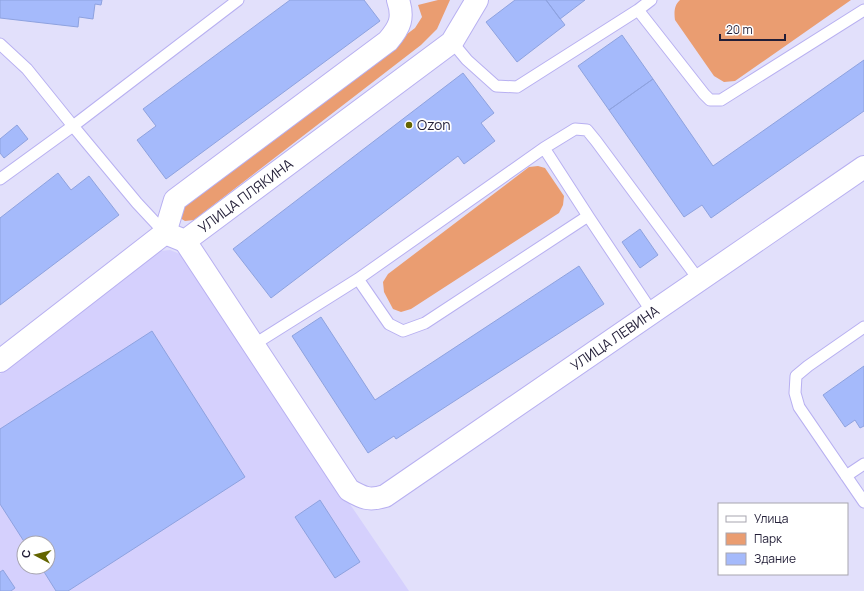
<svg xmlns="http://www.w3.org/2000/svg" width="864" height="591" viewBox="0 0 864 591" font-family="Manrope,sans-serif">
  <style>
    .built { fill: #d5d0fd; fill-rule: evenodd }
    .green { fill: #ea9d71 }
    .building { fill: #a5bafb; stroke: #8ea2df }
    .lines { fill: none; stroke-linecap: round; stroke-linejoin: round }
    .lane-casing { stroke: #b8b0f1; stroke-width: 13 }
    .street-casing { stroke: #b8b0f1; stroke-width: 24 }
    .lane { stroke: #fff; stroke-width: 11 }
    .street { stroke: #fff; stroke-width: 22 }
    .poi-dot { fill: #646500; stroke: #fff; stroke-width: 1.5 }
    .labels { text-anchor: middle; stroke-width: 3.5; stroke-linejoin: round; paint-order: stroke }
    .poi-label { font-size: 14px; fill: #221e37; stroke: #fff; text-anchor: start }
    .street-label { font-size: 14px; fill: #221e37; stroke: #fff }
  </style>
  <rect width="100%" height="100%" fill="#e2e0fb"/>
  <path class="built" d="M 170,250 L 180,254 L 409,591 L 0,591 L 0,374 L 160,251 ZM 24,543 L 48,543 L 48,567 L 24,567 Z"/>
  <path class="green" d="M 438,0 L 450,0 L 437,29 L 421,45 L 194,220 L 185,221 L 180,218 L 184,203 L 415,28 L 422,17 L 418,5 Z
    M 680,0 L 851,0 L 735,81 L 724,82 L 714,76 L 675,20 C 674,13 674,5 680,0 Z
    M 538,166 L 545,168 L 564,196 L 563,205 L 559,213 L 411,309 L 401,312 L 393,309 L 384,292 L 383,282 L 388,274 L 529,167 Z"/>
  <path class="building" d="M 0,0 L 102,0 L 101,5 L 95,4 L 93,19 L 79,17 L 78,27 L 0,18 Z
    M 290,0 L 364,0 L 380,21 L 166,179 L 137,140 L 156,126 L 143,109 Z
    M 515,0 L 546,0 L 565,25 L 517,62 L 486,22 Z
    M 546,0 L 585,0 L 560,19 Z
    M 622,35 L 653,79 L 609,110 L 578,66 Z
    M 864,60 L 864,111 L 711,218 L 702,205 L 684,217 L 609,110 L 653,79 L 713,166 Z
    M 463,73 L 494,113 L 481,123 L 495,141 L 464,164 L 458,156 L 271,298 L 233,249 Z
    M 17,125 L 28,139 L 4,158 L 0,153 L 0,139 Z
    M 58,173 L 71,190 L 89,176 L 119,215 L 0,305 L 0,218 Z
    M 640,229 L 658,255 L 640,268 L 622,242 Z
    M 579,266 L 604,304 L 396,439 L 394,436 L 368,453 L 292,336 L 321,317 L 375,400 Z
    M 152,331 L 245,477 L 68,591 L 56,591 L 41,567 L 48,567 L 48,543 L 25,543 L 0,504 L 0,429 Z
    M 864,366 L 864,426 L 860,428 L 855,420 L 845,427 L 823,395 Z
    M 320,500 L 360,562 L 335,578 L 295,517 Z
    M 3,570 L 15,588 L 11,591 L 0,591 L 0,572 Z"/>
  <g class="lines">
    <g class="lane-casing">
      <path id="lane" d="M 651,0 L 638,10 L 704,94 L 710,100 L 721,100 L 864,10
        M 452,42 L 467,60 L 496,86 L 517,87 L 638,10
        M 0,44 L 27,69 L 73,126 L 238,0
        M 544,148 L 588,216
        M 0,179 L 73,126 L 137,203 L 165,233
        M 358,279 L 389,324 L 403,331 L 425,323 L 588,216 L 652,312
        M 864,327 L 808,366 L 796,376 L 795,393 L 799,407 L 864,502
        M 253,345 L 358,279 L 544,148 L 575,129 L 587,130 L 596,141 L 699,280
        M 846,476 L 864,464"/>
    </g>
    <g class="street-casing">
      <g id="street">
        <path d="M 165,233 L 175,200 L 388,41 C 400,27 404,18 398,0"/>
        <path id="s1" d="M 185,241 L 349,490 C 363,498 369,501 385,496 L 864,167"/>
        <path id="s2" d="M 0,361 L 165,233 L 185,241 L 452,42 L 477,0"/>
      </g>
    </g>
    <use href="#lane" class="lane"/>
    <use href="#street" class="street"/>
  </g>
  <circle class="poi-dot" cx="409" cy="125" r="4"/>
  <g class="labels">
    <g class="poi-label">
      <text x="417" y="130">Ozon</text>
    </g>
    <g class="street-label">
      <text dy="5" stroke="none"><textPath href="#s2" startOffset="306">УЛИЦА ПЛЯКИНА</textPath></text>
      <text dy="5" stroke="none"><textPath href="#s1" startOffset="615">УЛИЦА ЛЕВИНА</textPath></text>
    </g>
  </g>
  <rect x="718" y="503" width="130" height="72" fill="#ffffff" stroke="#a7a5af"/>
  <rect x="726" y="516" width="20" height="6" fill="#ffffff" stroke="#a7a5af"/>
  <text x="754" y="523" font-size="12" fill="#221e37">Улица</text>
  <rect x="726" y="533" width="20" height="12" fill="#ea9d71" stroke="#a7a5af"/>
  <text x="754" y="543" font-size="12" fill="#221e37">Парк</text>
  <rect x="726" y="553" width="20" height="12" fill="#a5bafb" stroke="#a7a5af"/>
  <text x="754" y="563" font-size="12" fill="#221e37">Здание</text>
  <g transform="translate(36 555) rotate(277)"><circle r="19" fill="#ffffff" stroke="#a7a5af"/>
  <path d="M0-3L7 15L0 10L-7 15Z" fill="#646500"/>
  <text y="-6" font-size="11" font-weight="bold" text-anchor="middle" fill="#221e37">С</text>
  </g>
  <path d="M720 34v6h65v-6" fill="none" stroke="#221e37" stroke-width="2"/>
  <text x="726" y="34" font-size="12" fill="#221e37" stroke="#ffffff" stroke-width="3" paint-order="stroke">20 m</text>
</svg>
